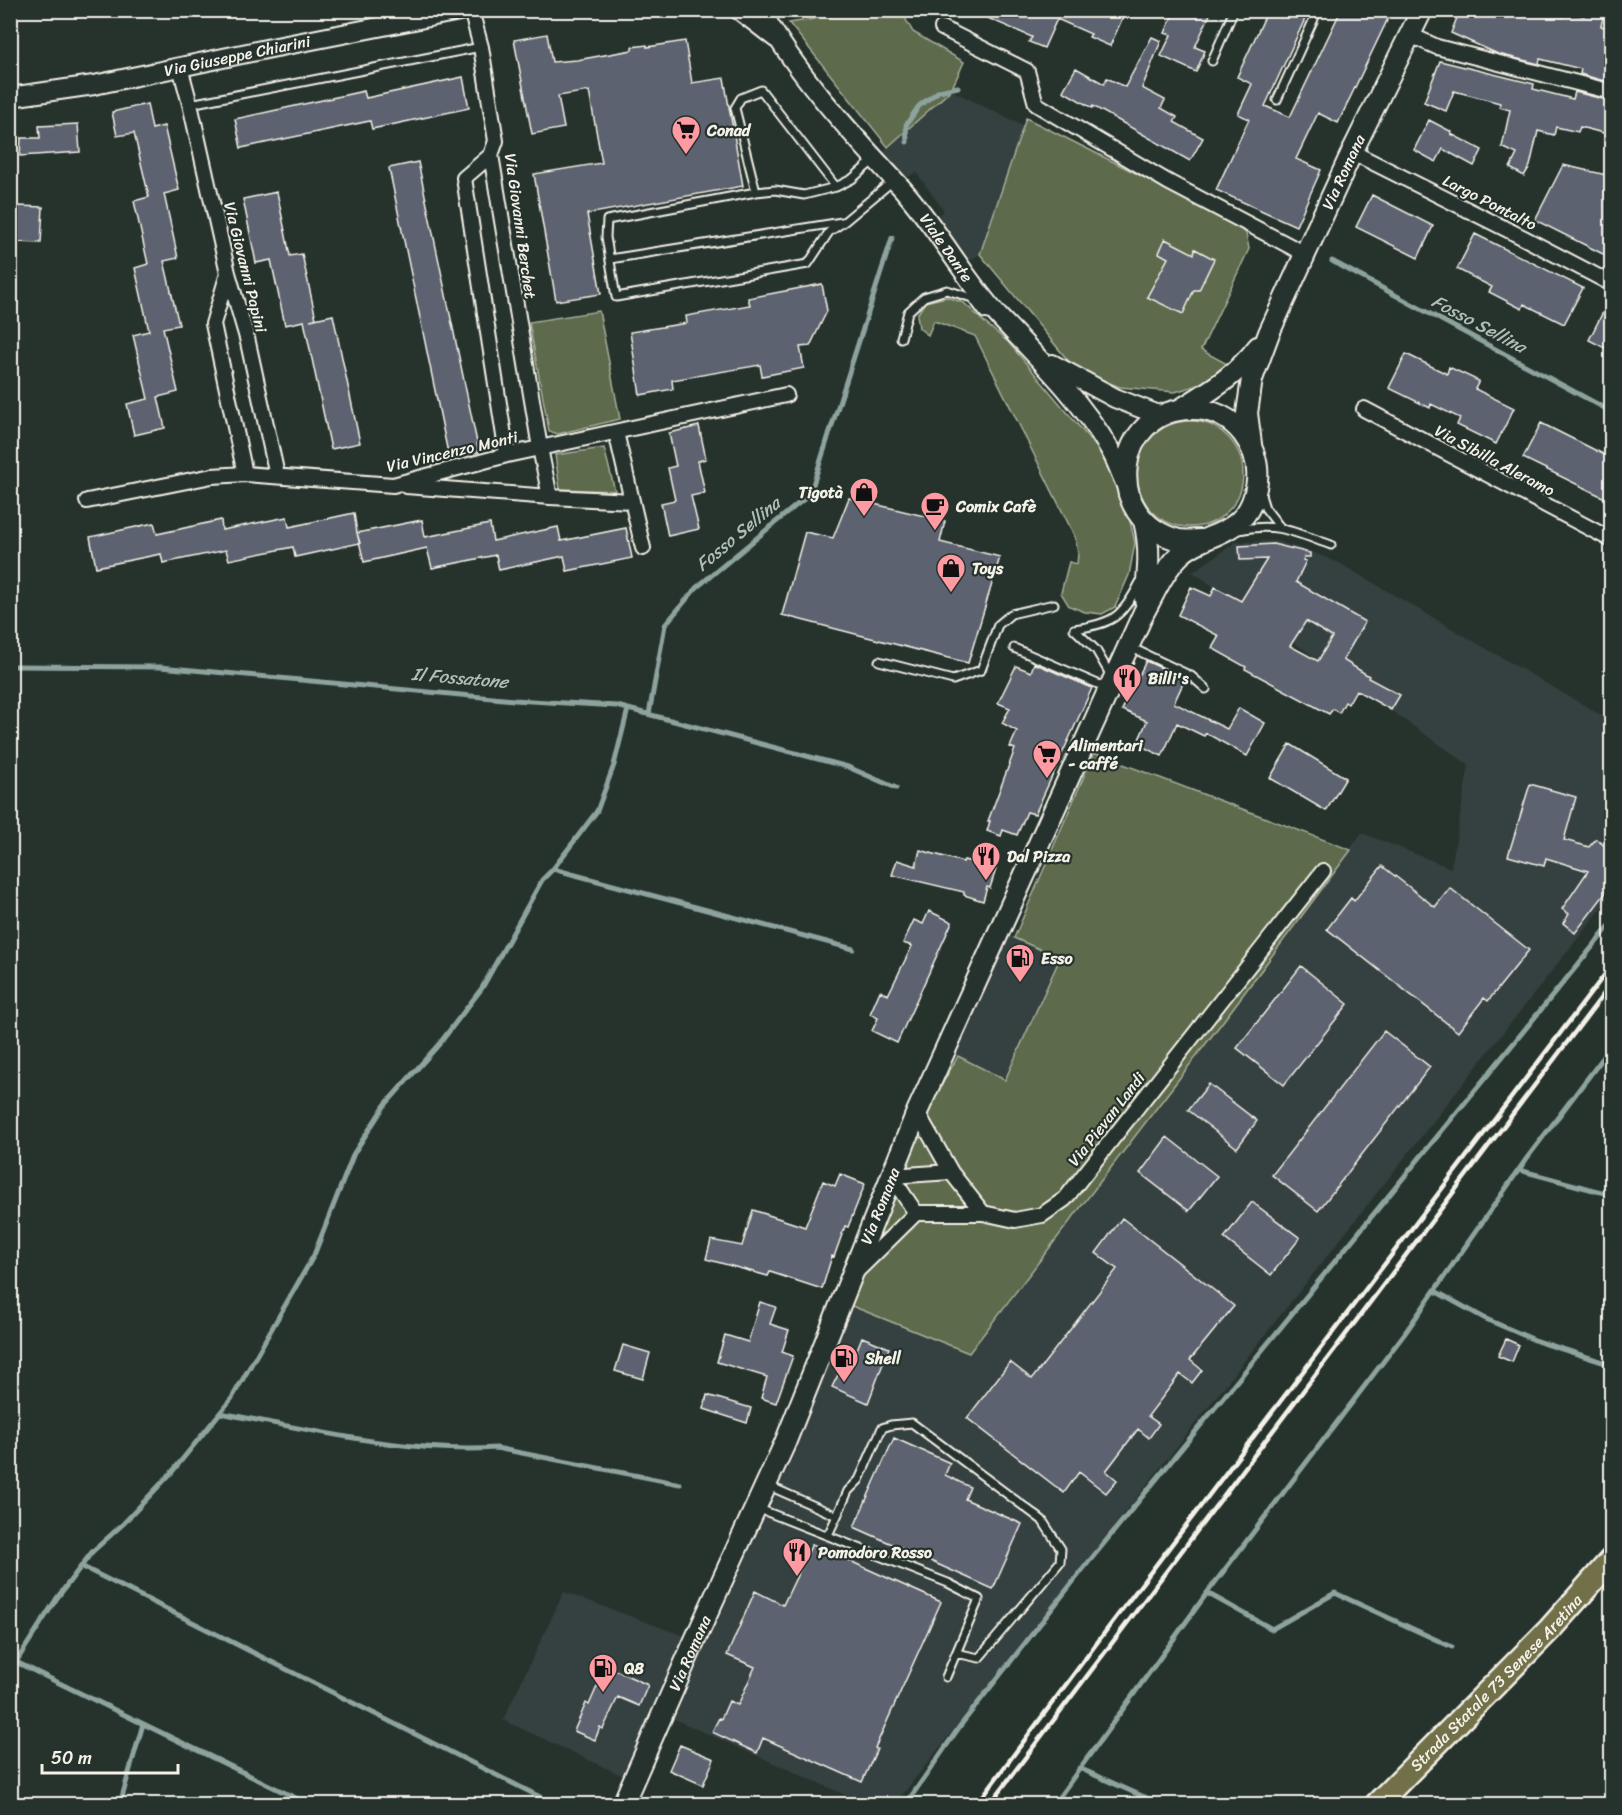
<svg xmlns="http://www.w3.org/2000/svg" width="1622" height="1815" viewBox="0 0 1622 1815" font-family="Sriracha,sans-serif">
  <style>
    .built { fill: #364141 }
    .green { fill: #5d6b4c; stroke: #a8ae9a; stroke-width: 1.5 }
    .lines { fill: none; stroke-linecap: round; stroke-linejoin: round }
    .stream { stroke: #8ea39e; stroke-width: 5 }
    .building { fill: #5d6270; stroke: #f4f1e8; stroke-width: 1.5; fill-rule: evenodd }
    .service-casing { stroke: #f4f1e8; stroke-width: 11 }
    .minor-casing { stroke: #f4f1e8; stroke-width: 18 }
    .tertiary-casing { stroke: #f4f1e8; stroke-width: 22 }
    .secondary-casing { stroke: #f4f1e8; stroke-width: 24 }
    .primary-casing { stroke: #f4f1e8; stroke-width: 27 }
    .service { stroke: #26332d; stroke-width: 7 }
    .minor { stroke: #26332d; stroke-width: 14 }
    .tertiary { stroke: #26332d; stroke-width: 18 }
    .secondary { stroke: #26332d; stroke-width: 20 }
    .primary { stroke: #726f4a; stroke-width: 22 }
    .rail { stroke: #f4f1e8; stroke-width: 4.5 }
    .labels { text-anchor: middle; stroke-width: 4.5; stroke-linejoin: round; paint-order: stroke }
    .street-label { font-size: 16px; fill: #f4f1e8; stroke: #26332d }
    .poi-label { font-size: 16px; font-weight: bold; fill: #f4f1e8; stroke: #26332d; text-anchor: start }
    .water-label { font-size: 18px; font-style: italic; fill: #b0bdb7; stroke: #26332d }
  </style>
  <rect width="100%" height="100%" fill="#26332d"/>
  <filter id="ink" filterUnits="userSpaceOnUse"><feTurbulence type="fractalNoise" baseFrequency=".0167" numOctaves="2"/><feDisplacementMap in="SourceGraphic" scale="12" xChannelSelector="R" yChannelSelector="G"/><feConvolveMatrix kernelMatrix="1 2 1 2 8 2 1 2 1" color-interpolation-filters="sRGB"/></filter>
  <g filter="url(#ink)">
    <path class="built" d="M 951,90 L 1023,126 L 980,254 L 961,267 L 930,224 L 944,211 L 916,172 L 898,184 L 875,159 Z
      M 1276,541 L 1312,552 L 1339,563 L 1611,721 L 1611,896 L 895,1804 L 866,1804 L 663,1714 L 634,1781 L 503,1720 L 564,1592 L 695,1640 L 842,1302 L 969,1353 L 1224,1020 L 1362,833 L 1451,868 L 1469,765 L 1193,572 L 1236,542 Z
      M 1000,932 L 1060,957 L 1005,1081 L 946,1050 Z"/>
    <path class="green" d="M 823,11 L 901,11 L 913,32 L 964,62 L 951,90 L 888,147 L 789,23 L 814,19 Z
      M 1026,118 L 1245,228 L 1249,249 L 1201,350 L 1229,365 L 1204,383 L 1175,392 L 1120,387 L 1076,370 L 980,254 Z
      M 947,297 L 964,303 L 985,323 L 1008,342 L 1098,449 L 1124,495 L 1135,543 L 1129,575 L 1115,607 L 1102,614 L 1085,612 L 1069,606 L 1061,593 L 1069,562 L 1077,564 L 1078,553 L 1075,537 L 975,336 L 934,321 L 928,335 L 919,328 L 917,315 L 925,302 Z
      M 599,311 L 620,419 L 558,434 L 549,431 L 529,322 Z
      M1137 474a53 53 0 1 1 106 0a53 53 0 1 1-106 0Z
      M 604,448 L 615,491 L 560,489 L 555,455 Z
      M 1094,753 L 1351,850 L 1224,1020 L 969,1353 L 842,1302 L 891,1176 L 958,1056 L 1005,1080 L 1060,958 L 1014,938 Z"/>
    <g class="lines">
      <path class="stream" d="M 907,142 L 906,125 L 919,106 L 939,91 L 958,87
        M 1332,261 L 1612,412
        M 10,666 L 160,667 L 514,700 L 617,706 L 848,767 L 896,788
        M 649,714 L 665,625 L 696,588 L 810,494 L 892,238
        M 553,869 L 853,949
        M 1519,1170 L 1612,1195
        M 1435,1291 L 1486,1319 L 1537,1341 L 1612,1365
        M 220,1413 C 308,1429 407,1454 496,1448 L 680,1484
        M 81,1566 L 540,1797
        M 1207,1593 L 1272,1629 L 1335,1593 L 1452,1647
        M 1079,1768 L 1160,1804
        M 120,1804 L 143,1724
        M 308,1804 L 16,1662 L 57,1598 L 92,1552 L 123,1524 L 172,1472 L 232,1398 L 314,1255 L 354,1153 L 385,1105 L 440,1043 L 482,988 L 542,880 L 553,869 L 597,811 L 614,765 L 628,709
        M 906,1804 L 960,1726 L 1087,1564 L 1612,923
        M 1054,1804 L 1207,1593 L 1405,1333 L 1527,1158 L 1612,1046"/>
    </g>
    <path class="building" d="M 969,10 L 1108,10 L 1123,17 L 1110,46 L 1089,37 L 1091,34 L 1057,19 L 1044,48 L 1029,42 L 1032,37 Z
      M 1175,10 L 1212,10 L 1195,47 L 1205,51 L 1196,72 L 1161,56 L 1171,35 L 1165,33 Z
      M 1268,10 L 1309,10 L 1265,106 L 1290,117 L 1341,10 L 1392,10 L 1338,123 L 1318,113 L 1296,159 L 1321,170 L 1296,226 L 1216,190 L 1249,119 L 1238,114 L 1252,84 L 1237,77 Z
      M 1460,10 L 1532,10 L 1563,17 L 1565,12 L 1584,16 L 1585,10 L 1605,10 L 1601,26 L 1611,29 L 1611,83 L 1580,74 L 1581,69 L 1540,59 L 1539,64 L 1498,54 L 1451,33 Z
      M 547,34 L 552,62 L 577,60 L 632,50 L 632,47 L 647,45 L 647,47 L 685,41 L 692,83 L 724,78 L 743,186 L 587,214 L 601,294 L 556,301 L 534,174 L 602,163 L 589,91 L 558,96 L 564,128 L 532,134 L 514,40 Z
      M 1152,37 L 1161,41 L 1142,88 L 1165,100 L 1161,108 L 1177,117 L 1174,122 L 1203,138 L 1190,161 L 1093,106 L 1092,108 L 1063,91 L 1076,68 L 1104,84 L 1107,78 L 1125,87 Z
      M 1440,61 L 1534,84 L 1533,89 L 1573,99 L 1575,92 L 1611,101 L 1611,135 L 1580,127 L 1578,132 L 1556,127 L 1554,135 L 1538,131 L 1530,166 L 1524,176 L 1510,168 L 1517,154 L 1502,147 L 1510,110 L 1499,107 L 1500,103 L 1454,91 L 1446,111 L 1424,102 Z
      M 463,77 L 469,108 L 372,129 L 370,121 L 241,148 L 235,119 L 364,91 L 366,98 Z
      M 147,104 L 152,129 L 164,126 L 179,190 L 164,194 L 178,258 L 164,261 L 179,325 L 163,328 L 178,392 L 158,397 L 165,428 L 134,435 L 127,404 L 148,399 L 133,335 L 149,331 L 135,268 L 148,264 L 134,201 L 149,197 L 134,133 L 117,136 L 112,112 Z
      M 1429,120 L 1452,132 L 1451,134 L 1482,150 L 1474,166 L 1443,149 L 1436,162 L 1414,150 Z
      M 78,124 L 80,152 L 20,156 L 21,138 L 40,138 L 39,126 Z
      M 418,162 L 479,452 L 449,458 L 389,168 Z
      M 1563,165 L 1611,176 L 1611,258 L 1535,220 Z
      M 277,192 L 290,256 L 302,254 L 316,319 L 310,320 L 333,315 L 360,443 L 331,449 L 304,321 L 285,325 L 271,260 L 256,263 L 243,199 Z
      M 1372,195 L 1433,226 L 1418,258 L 1356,227 Z
      M 18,206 L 43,207 L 41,243 L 16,242 Z
      M 1475,234 L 1583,288 L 1564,324 L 1524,304 L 1522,309 L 1489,292 L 1492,287 L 1457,269 Z
      M 1165,239 L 1194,254 L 1195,249 L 1214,259 L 1199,290 L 1194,290 L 1183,314 L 1147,297 L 1168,258 L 1159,253 Z
      M 822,284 L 827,311 L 810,346 L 800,347 L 804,368 L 762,376 L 760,365 L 672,380 L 673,389 L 640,395 L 630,332 L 687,323 L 686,316 L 750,305 L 748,298 Z
      M 1611,296 L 1611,351 L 1589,340 Z
      M 1406,354 L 1447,374 L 1449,367 L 1479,381 L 1475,389 L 1514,408 L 1496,444 L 1457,425 L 1460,418 L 1431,404 L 1430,408 L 1389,388 Z
      M 1541,423 L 1611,458 L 1611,501 L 1523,458 Z
      M 699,426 L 706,459 L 698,461 L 705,493 L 691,496 L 699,529 L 668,536 L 661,503 L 675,500 L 668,468 L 676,466 L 669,433 Z
      M 849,498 L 945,521 L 940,542 L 1000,557 L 968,663 L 782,615 L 805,532 L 833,538 Z
      M 354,513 L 357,533 L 422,520 L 425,537 L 490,524 L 493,541 L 558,527 L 561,541 L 626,528 L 632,558 L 567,571 L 564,556 L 499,570 L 496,555 L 432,568 L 427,548 L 364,562 L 357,533 L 360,543 L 295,557 L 293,547 L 229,560 L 226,550 L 163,563 L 161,554 L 96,567 L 90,537 L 154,523 L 157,534 L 221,520 L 222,530 L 287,517 L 289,527 Z
      M 1273,544 L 1310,553 L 1310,557 L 1304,557 L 1303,560 L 1306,561 L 1296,582 L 1365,622 L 1343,660 L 1369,676 L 1368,678 L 1400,695 L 1391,710 L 1356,690 L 1348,704 L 1345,702 L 1339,713 L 1333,709 L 1329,714 L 1245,669 L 1246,667 L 1212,648 L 1219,636 L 1178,615 L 1191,587 L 1211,596 L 1215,587 L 1241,601 L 1267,559 L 1240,560 L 1239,546 ZM 1306,621 L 1332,637 L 1318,661 L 1290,646 Z
      M 1146,661 L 1185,679 L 1174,703 L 1227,729 L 1239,708 L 1265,723 L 1247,756 L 1206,733 L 1204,736 L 1177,723 L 1162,756 L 1137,744 L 1147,721 L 1122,710 Z
      M 1034,663 L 1092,688 L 1035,814 L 1027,812 L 1017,835 L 1003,830 L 1001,836 L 987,831 L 990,821 L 988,821 L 1015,749 L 1010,747 L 1017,731 L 1002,723 L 1010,708 L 998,703 L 1016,666 L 1031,672 Z
      M 1290,744 L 1346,778 L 1326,811 L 1270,778 Z
      M 1530,784 L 1576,797 L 1564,840 L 1589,847 L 1596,839 L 1611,851 L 1611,886 L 1575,933 L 1563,923 L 1569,914 L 1562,909 L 1588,871 L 1546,858 L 1544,866 L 1508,856 Z
      M 920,850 L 963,862 L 964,860 L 996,869 L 990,888 L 987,887 L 983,901 L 964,895 L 964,892 L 892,875 L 897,860 L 916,866 Z
      M 1382,866 L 1435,907 L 1450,888 L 1529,950 L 1488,1001 L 1484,998 L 1458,1032 L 1327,929 L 1351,898 L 1354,901 Z
      M 929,911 L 952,922 L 897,1043 L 872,1031 L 878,1018 L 870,1014 L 880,991 L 888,995 L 912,946 L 903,943 L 914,920 L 923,924 Z
      M 1301,966 L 1348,1004 L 1284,1085 L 1237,1048 Z
      M 1384,1031 L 1430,1067 L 1318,1211 L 1272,1175 Z
      M 1209,1084 L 1257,1121 L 1237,1148 L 1188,1110 Z
      M 1167,1137 L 1217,1176 L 1189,1211 L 1140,1173 Z
      M 840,1174 L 865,1184 L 848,1227 L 845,1226 L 834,1257 L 832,1256 L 822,1289 L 770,1272 L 768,1276 L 706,1259 L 711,1240 L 742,1246 L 753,1210 L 805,1227 L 823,1181 L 835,1186 Z
      M 1252,1202 L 1300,1238 L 1271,1275 L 1224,1238 Z
      M 1122,1218 L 1234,1306 L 1190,1360 L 1202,1370 L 1192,1383 L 1180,1374 L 1148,1416 L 1159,1424 L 1149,1438 L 1138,1429 L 1106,1471 L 1117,1480 L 1106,1493 L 1079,1472 L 1064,1493 L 967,1418 L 1010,1362 L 1032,1379 L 1117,1269 L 1096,1253 Z
      M 760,1302 L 776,1307 L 770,1324 L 789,1330 L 782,1352 L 793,1356 L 776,1403 L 761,1398 L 767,1377 L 717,1362 L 725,1335 L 748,1342 Z
      M 862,1337 L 889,1348 L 868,1403 L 832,1387 L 841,1369 L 848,1372 Z
      M 1506,1339 L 1519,1345 L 1512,1362 L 1498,1356 Z
      M 623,1345 L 650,1353 L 643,1379 L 615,1371 Z
      M 707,1395 L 751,1408 L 747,1423 L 704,1409 Z
      M 894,1438 L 950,1463 L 945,1475 L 970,1487 L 965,1499 L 1022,1524 L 993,1589 L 854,1527 Z
      M 812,1544 L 941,1602 L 875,1748 L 877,1749 L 862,1782 L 763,1738 L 757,1753 L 712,1732 L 719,1718 L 721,1719 L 729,1701 L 738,1705 L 755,1667 L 727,1655 L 755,1591 L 783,1605 Z
      M 606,1666 L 648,1685 L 639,1706 L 618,1697 L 603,1729 L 600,1727 L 595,1740 L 574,1731 L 586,1703 L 589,1705 Z
      M 680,1745 L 714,1759 L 703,1785 L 669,1770 Z"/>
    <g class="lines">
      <g class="service-casing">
        <path id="service" d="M 1212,61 L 1234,10
          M 1277,100 L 1318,10
          M 190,104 L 481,47
          M 875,159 L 852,179 L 836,187 L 761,90 L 741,98 L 735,108 L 756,192 L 607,220 L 606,237 L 616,297 L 808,264 L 829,232 L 845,221 L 894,180
          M 756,192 L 775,190 L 804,195 L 836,187
          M 610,259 L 842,222
          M 901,338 L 908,312 L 924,297 L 947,290 L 972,298 L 984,314 L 994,316
          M 1260,492 L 1265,508 L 1279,526
          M 1238,530 C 1277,522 1294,532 1331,545
          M 1074,629 C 1111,624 1122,618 1139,584
          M 1074,629 L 1096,650 L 1111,676
          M 1130,647 L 1191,676 L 1206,689
          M 1014,648 L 1107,688
          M 879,661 L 953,680 L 981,670 L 998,625 L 1011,614 L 1054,604
          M 769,1486 L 837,1516 L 848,1491 L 859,1480 L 882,1428 L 891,1425 L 912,1423 L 1042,1520 L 1061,1549 L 1060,1562 L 979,1658 L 956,1653
          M 757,1508 L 948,1583 L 979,1599 L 946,1677
          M 828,1535 L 837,1516"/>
      </g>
      <g class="minor-casing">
        <path id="minor" d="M 736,10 L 775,40
          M 942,28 L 1027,71 L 1036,104 L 1168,182 L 1305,254
          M 1410,35 L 1437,47 L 1612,92
          M 180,67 L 190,104 L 228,273 L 247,338 L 277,475
          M 1352,152 L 1524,238 L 1612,284
          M 491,155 L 464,178 L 507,455
          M 228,273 L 213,324 L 245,474
          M 1364,409 L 1612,540
          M 616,432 L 643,548
          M 406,486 L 550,497 L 540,448 L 491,155 L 496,141 L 481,47 L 471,10
          M 550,497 L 632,501
          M 87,501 L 212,476 L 245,474 L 393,485 L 507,455 L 786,395
          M 917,1112 L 951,1172 L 983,1213
          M 891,1176 L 951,1172
          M 891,1176 L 916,1213
          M 856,1272 L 916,1213 L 983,1213 L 1015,1220 L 1042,1215 L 1065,1199 L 1323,871"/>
      </g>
      <g class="tertiary-casing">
        <g id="tertiary">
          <path id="s1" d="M 761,10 C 797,75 849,131 899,185 C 937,226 963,278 1001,319 C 1040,360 1080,399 1109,448 C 1116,459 1120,473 1126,485"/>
          <path id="s2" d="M 10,97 L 94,85 L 266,49 L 465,10"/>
          <path d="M 1052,364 L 1115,398 L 1161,416"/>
        </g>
      </g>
      <g class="secondary-casing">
        <g id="secondary">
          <path d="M 1181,409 C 1210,391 1237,375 1258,347"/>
          <path id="s3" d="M 1251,444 L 1247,413 L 1252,379 L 1269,333 L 1352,152 L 1422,10"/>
          <path d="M 1144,521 C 1151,548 1148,573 1145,600"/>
          <path id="s4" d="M 623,1804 L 695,1640 L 785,1443 L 917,1112 L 1144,612 C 1155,592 1164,570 1181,554 C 1203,533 1238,537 1252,502 C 1261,478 1259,455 1243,434 C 1231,418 1212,409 1192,409 C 1113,409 1101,521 1179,540 C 1186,541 1194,540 1201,540"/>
        </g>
      </g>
      <g class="primary-casing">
        <g id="primary">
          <path id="s5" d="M 1377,1804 L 1549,1630 L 1612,1559"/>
        </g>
      </g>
      <use href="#service" class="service"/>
      <use href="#minor" class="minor"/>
      <use href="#tertiary" class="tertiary"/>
      <use href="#secondary" class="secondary"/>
      <use href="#primary" class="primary"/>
      <path class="rail" d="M 977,1804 L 1108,1628 L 1612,965
        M 990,1804 L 1612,983"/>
    </g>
  </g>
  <defs>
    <g id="supermarket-pin" transform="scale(1.5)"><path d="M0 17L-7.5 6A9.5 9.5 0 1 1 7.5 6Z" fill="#ff9aa2" stroke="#26332d"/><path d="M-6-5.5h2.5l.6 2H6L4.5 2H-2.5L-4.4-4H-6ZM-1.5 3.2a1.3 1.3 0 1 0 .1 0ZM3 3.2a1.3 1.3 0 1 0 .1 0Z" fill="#111"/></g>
    <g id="shop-pin" transform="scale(1.5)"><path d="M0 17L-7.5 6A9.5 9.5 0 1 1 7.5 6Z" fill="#ff9aa2" stroke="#26332d"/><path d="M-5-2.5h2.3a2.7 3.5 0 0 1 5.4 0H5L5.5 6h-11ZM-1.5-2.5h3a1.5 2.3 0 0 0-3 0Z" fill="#111"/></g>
    <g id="cafe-pin" transform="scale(1.5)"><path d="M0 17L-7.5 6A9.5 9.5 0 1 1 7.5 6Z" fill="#ff9aa2" stroke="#26332d"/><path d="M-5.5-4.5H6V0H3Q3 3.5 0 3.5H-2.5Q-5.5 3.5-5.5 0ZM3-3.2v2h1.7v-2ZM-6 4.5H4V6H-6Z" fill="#111"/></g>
    <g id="restaurant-pin" transform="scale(1.5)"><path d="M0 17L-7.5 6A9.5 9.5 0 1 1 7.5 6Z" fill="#ff9aa2" stroke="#26332d"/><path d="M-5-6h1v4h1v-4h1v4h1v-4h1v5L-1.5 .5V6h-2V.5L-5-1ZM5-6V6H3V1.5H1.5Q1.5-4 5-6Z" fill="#111"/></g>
    <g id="fuel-pin" transform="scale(1.5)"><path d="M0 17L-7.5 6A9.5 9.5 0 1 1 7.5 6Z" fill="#ff9aa2" stroke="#26332d"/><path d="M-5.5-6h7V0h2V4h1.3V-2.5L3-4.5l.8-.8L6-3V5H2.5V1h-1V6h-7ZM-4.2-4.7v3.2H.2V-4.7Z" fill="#111"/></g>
  </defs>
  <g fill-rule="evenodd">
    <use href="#supermarket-pin" x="686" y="130"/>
    <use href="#shop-pin" x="864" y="492"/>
    <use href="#cafe-pin" x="935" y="506"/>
    <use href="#shop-pin" x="951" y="568"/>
    <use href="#restaurant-pin" x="1127" y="678"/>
    <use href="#supermarket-pin" x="1047" y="754"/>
    <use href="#restaurant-pin" x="986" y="856"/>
    <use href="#fuel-pin" x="1020" y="958"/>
    <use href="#fuel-pin" x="844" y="1358"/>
    <use href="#restaurant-pin" x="797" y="1552"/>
    <use href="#fuel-pin" x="603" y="1668"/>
  </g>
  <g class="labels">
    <g class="street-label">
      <text dy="6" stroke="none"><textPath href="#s2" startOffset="231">Via Giuseppe Chiarini</textPath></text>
      <text dy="6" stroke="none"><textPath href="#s3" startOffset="292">Via Romana</textPath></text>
      <text transform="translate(1490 202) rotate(27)" y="6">Largo Pontalto</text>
      <text transform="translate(521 226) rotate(82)" y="6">Via Giovanni Berchet</text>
      <text dy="6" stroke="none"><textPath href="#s1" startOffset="302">Viale Dante</textPath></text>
      <text transform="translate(246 267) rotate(76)" y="6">Via Giovanni Papini</text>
      <text transform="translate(452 451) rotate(-13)" y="6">Via Vincenzo Monti</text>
      <text transform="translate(1495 460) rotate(28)" y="6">Via Sibilla Aleramo</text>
      <text transform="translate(1106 1119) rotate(-52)" y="6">Via Pievan Landi</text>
      <text dy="6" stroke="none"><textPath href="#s4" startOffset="651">Via Romana</textPath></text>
      <text dy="6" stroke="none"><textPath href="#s4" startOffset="165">Via Romana</textPath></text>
      <text dy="6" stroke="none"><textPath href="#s5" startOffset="170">Strada Statale 73 Senese Aretina</textPath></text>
    </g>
    <g class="poi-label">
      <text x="707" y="136">Conad</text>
      <text x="843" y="498" text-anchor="end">Tigotà</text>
      <text x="956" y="512">Comix Cafè</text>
      <text x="972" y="574">Toys</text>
      <text x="1148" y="684">Billi's</text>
      <text x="1068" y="751">Alimentari<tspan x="1068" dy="18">- caffé</tspan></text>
      <text x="1007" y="862">Dal Pizza</text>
      <text x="1041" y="964">Esso</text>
      <text x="865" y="1364">Shell</text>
      <text x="818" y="1558">Pomodoro Rosso</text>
      <text x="624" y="1674">Q8</text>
    </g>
    <g class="water-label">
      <text transform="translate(1479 324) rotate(28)" y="6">Fosso Sellina</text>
      <text transform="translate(738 534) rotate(-40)" y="6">Fosso Sellina</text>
      <text transform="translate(460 678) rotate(5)" y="6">Il Fossatone</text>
    </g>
  </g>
  <rect width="1622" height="1815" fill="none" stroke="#26332d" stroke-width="36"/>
  <rect x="18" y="18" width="1586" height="1779" fill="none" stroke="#f4f1e8" stroke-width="2" filter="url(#ink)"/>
  <path d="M42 1764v9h136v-9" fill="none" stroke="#f4f1e8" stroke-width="3"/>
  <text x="51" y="1764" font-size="18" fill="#f4f1e8" stroke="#26332d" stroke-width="4.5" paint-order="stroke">50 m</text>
</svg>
